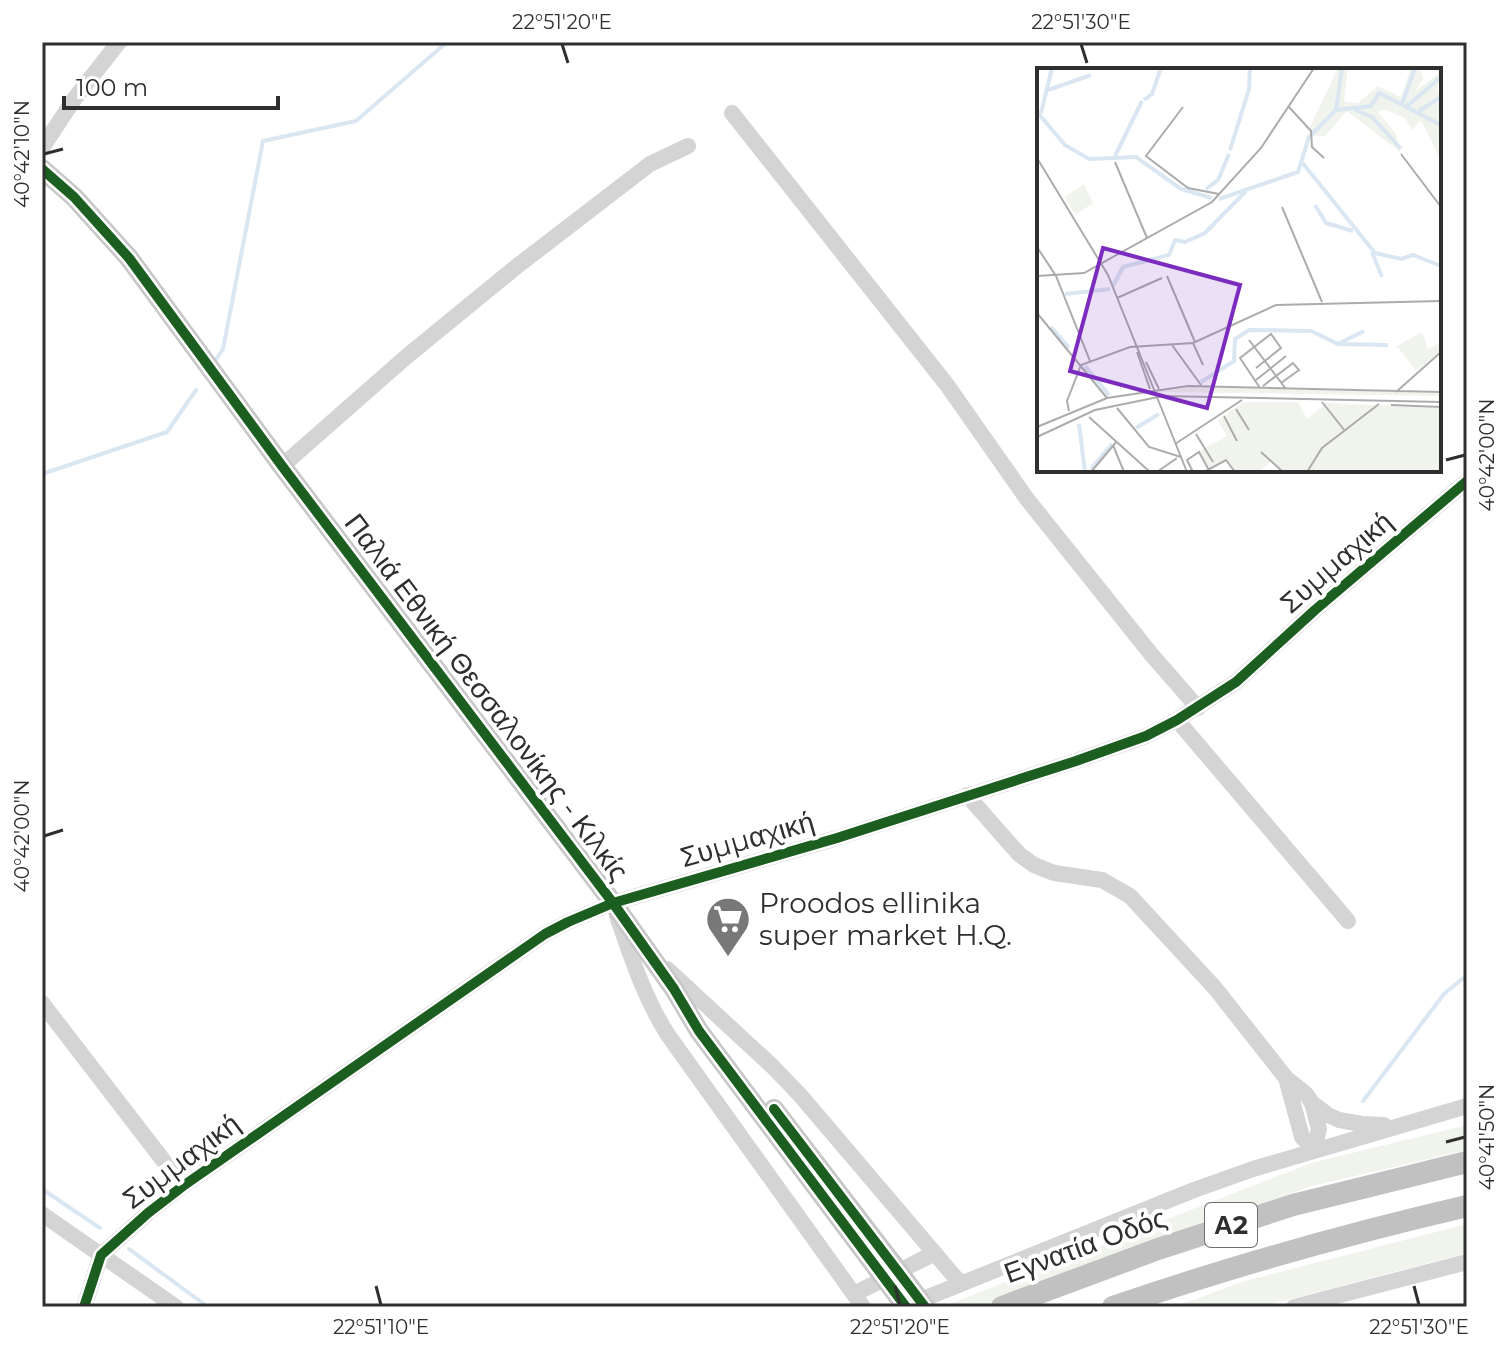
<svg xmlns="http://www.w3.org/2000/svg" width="1509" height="1349" viewBox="0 0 1509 1349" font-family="Montserrat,sans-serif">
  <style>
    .green { fill: #f0f4ec }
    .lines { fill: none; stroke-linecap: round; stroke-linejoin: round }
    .stream { stroke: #dae6f1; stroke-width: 4 }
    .minor { stroke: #d4d4d4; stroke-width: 16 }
    .major { stroke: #c7c7c7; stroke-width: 20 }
    .highway { stroke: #c1c1c1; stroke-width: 22 }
    .major-bridge { stroke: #c7c7c7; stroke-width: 20 }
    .cycleway-casing { stroke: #fff; stroke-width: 15 }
    .cycleway { stroke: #1b5e20; stroke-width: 10 }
    .ticks { fill: none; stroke: #2f2f2f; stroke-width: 3 }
    .labels { text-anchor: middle; stroke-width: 8; stroke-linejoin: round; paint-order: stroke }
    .shield { fill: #fff; stroke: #6d6d6d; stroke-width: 2 }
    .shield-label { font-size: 26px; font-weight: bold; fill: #2f2f2f }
    .street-label { font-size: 28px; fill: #2f2f2f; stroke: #fff }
    .poi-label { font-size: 28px; fill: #2f2f2f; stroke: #fff; text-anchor: start }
    .inset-river { fill: none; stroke: #dae6f1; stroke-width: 4 }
    .inset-road { fill: none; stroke: #acacac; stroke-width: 2 }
    .view { fill: #7b2cbf; fill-opacity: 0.15; stroke: #7b2cbf; stroke-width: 4 }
    .inset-edge { fill: none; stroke: #2f2f2f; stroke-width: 4 }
    .neatline { fill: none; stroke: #2f2f2f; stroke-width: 3 }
    .ticks-label { font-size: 20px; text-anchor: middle; fill: #2f2f2f }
  </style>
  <rect width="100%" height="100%" fill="#fff"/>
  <path class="green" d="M 1467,1125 L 1467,1150 L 1312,1186 L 985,1307 L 942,1307 L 1311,1163 Z
    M 1467,1224 L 1467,1253 L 1259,1307 L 1174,1307 L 1245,1281 Z"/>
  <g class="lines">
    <path class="stream" d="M 213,364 L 223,349 L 263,141 L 356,121 L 447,42
      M 42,474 L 167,432 L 196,390
      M 1363,1101 L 1444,994 L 1467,975
      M 42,1189 L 100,1228
      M 129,1249 L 208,1307"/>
    <path class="minor" d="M 732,113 L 947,385 L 1027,499 L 1151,654 L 1198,708
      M 42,148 L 75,98 L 119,42
      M 282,466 L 406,357 L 516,267 L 650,164 L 688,146
      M 1177,720 L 1348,921
      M 967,795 L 1009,843 L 1020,855 L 1034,865 L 1054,873 L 1102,880 L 1130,896 L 1215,988 L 1286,1078 L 1306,1094 L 1312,1103 L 1328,1115 L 1339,1120 L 1362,1124 L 1384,1125
      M 617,916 C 632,959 644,997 668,1035 L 863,1307
      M 667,969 L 772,1066 L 800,1095 L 960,1283
      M 42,1003 L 183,1186
      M 1286,1078 L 1302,1137 L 1314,1149
      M 1312,1103 L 1319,1129 L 1314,1149
      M 42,1214 L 176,1307
      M 854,1294 L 935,1253
      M 911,1304 L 1194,1190 L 1253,1169 L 1467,1106
      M 84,1307 L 101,1255 L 148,1213 L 183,1186 L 545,934 L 568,922 L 613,903 L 837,838 L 1076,761 L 1146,736 L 1177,720 L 1236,682 L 1315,610 L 1467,481
      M 1294,1307 L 1467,1262"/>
    <path class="major" d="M 42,169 L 74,197 L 129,258 L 282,466 L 613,903 L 674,989 L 699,1031 L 881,1274
      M 774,1109 L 893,1264"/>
    <path class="highway" d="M 1002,1307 L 1158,1249 L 1293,1205 L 1467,1162
      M 1113,1307 C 1229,1267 1347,1234 1467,1206"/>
    <path class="major-bridge" d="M 893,1264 L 925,1307
      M 881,1274 L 906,1307"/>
    <g class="cycleway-casing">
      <path id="cycleway" d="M 42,169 L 74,197 L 129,258 L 282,466 L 613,903 L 674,989 L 699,1031 L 906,1307
        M 774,1109 L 925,1307
        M 84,1307 L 101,1255 L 148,1213 L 183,1186 L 545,934 L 568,922 L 613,903 L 837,838 L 1076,761 L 1146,736 L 1177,720 L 1236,682 L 1315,610 L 1467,481"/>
    </g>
    <use href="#cycleway" class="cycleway"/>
  </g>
  <path class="ticks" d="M 562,44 L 568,63M 1081,44 L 1087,63M 44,154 L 63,149M 1446,460 L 1465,455M 44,836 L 63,830M 1446,1142 L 1465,1137M 376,1286 L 381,1305M 895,1286 L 900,1305M 1414,1286 L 1419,1305"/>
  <defs>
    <g id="supermarket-pin" transform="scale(2.3)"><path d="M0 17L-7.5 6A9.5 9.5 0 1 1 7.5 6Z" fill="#787878" stroke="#fff"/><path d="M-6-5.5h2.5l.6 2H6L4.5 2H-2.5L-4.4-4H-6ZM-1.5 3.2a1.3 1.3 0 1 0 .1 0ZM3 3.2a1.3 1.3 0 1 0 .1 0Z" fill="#fff"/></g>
  </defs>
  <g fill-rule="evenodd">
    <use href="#supermarket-pin" x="728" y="919"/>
  </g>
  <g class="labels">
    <rect class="shield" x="1205" y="1203" width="52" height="44" rx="6"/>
    <g class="shield-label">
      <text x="1231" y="1234">Α2</text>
    </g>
    <g class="street-label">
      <text transform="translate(1336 562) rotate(-41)" y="10">Συμμαχική</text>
      <text transform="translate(487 697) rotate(53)" y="10">Παλιά Εθνική Θεσσαλονίκης - Κιλκίς</text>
      <text transform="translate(747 839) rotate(-16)" y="10">Συμμαχική</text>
      <text transform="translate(181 1161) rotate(-37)" y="10">Συμμαχική</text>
      <text transform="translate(1085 1245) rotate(-20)" y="10">Εγνατία Οδός</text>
    </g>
    <g class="poi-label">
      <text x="759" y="913">Proodos ellinika<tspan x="759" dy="32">super market H.Q.</tspan></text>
    </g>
  </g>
  <g transform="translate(1037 68)">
    <rect width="404" height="404" fill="#fff"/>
    <path d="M 301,0 L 311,0 L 307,34 L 321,35 L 341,18 L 364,29 L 374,0 L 383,0 L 386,11 L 378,23 L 404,4 L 400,24 L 404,25 L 404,93 L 384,52 L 375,62 L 368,50 L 350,42 L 340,43 L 359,66 L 363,84 L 310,43 L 288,68 L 277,68 L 272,61 ZM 47,116 L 56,135 L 38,147 L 28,129 ZM 385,264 L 391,281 L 404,274 L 404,283 L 379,303 L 360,278 ZM 157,319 L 404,325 L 404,328 L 120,324 ZM 206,334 L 261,334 L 270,351 L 289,335 L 404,340 L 404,404 L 246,404 L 234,394 L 221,404 L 200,404 L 189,391 L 172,400 L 163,383 L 190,368 L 181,353 Z" fill="#f0f4ec"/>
    <path class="inset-river" d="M 11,22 L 54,7M 107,32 L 115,26 L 124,0M 365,36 L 378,0M 370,38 L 404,9M 299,42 L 334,38 L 342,25 L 404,57M 318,42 L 335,49 L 364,81M 382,43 L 404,29M 0,44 L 28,77 L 52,91 L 99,89 L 144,121 L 175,130M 4,45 L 15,0M 193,82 L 212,21 L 213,0M 78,88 L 105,33M 264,93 L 338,185 L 364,191 L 376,187 L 404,198M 169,121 L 181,112 L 192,86M 182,131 L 261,104 L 272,69 L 299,42 L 305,0M 278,137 L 289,155 L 316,163M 335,184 L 345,209M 76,218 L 86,199 L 132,187 L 138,172 L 148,174 L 168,165 L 209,123M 28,226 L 73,221M 14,259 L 32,280M 301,276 L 351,277M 48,298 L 72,327M 164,314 L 197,293 L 198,271 L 212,262 L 274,263 L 301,276 L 327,263M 42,356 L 48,404M 99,360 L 122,346M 54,401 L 75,376"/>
    <path class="inset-road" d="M 146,39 L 109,88 L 151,120 L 182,126M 252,39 L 274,63 L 275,79 L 287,90M 364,86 L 404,139M 0,90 L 71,207 L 150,404M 78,94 L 110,170M 245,139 L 285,234M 0,179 L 19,208 L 53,293M 0,208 L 47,205 L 175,134 L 224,80 L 277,0M 130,208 L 158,274M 80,230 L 125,210M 0,245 L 70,330M 212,272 L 249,321M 156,275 L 166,297M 135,277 L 164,317M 100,284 L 113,321M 109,294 L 122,321M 219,300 L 244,280 L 234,266 L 203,290 L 223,320M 219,312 L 249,288M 226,318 L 256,295 L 262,302 L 244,315M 359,324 L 404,284M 285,334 L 308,363M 354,337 L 404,339M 80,340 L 112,379 L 144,389M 199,341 L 212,362M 32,343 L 30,333 L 44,297 L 93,279 L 156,275 L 239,237 L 404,233M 187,348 L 200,373M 52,349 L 113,404M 0,359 L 70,330 L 151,318 L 404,324M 159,366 L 176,394M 0,369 L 58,342 L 126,328 L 404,334M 138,376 L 205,332M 76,377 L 87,404M 224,384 L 246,404M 54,404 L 80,373M 120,404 L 140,390M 156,404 L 150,392 L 162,384 L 173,404M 167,404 L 189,392 L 198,404M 270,404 L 285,380 L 342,336"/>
    <path class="view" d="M 66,180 L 203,217 L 170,340 L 33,303 Z"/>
    <rect width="404" height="404" class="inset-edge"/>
  </g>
  <rect width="1509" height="1349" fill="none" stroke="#ffffff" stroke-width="88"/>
  <path d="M64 96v12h214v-12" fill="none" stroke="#2f2f2f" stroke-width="4"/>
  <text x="76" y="96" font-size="24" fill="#2f2f2f" stroke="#ffffff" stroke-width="6" paint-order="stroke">100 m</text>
  <rect x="44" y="44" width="1421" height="1261" class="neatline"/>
  <g class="ticks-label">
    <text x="562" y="29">22°51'20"E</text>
    <text x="1081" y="29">22°51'30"E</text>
    <text transform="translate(22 154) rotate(-90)" y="7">40°42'10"N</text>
    <text transform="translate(1487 455) rotate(-90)" y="7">40°42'00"N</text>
    <text transform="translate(22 836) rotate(-90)" y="7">40°42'00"N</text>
    <text transform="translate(1487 1137) rotate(-90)" y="7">40°41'50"N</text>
    <text x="381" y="1334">22°51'10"E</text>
    <text x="900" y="1334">22°51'20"E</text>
    <text x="1419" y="1334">22°51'30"E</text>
  </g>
</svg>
